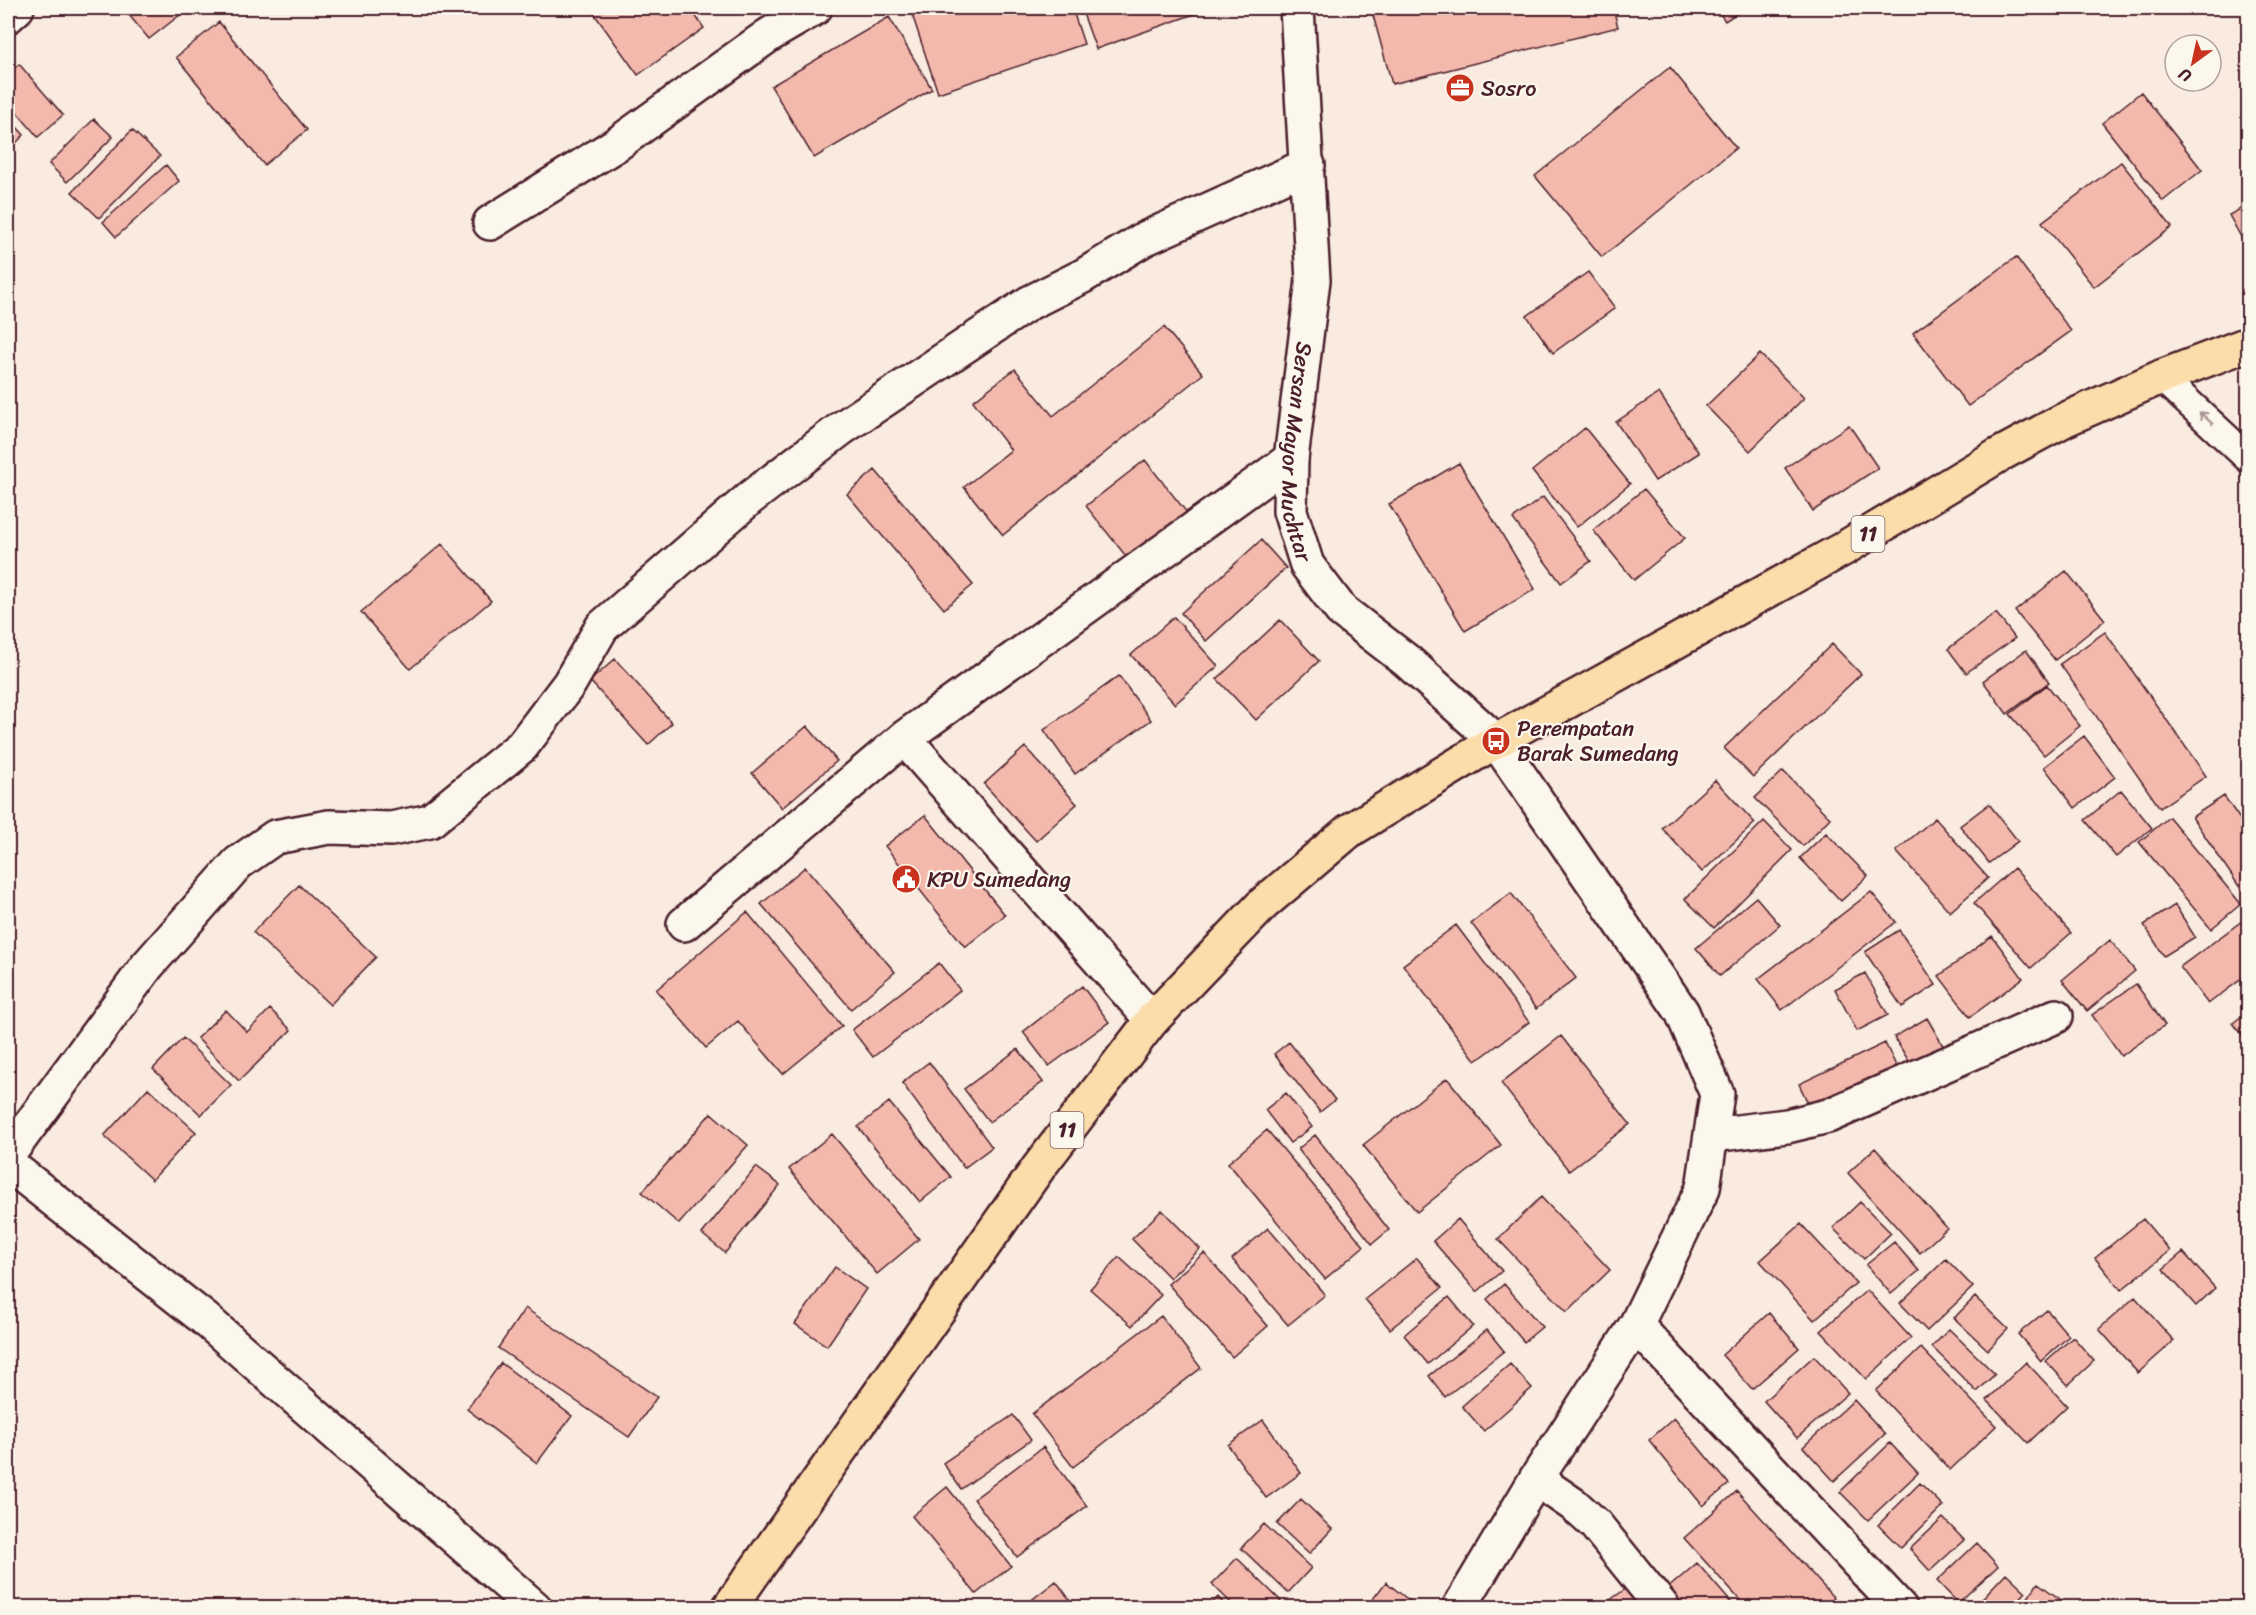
<svg xmlns="http://www.w3.org/2000/svg" width="2256" height="1615" viewBox="0 0 2256 1615" font-family="Sriracha,sans-serif">
  <style>
    .building { fill: #f3b9ad; stroke: #4a1f2b; stroke-width: 1.5 }
    .lines { fill: none; stroke-linecap: round; stroke-linejoin: round }
    .service-casing { stroke: #4a1f2b; stroke-width: 32 }
    .minor-casing { stroke: #4a1f2b; stroke-width: 38 }
    .tertiary-casing { stroke: #4a1f2b; stroke-width: 38 }
    .trunk-casing { stroke: #4a1f2b; stroke-width: 38 }
    .service { stroke: #fbf7ec; stroke-width: 27 }
    .minor { stroke: #fbf7ec; stroke-width: 33 }
    .tertiary { stroke: #fbf7ec; stroke-width: 33 }
    .trunk { stroke: #fbddab; stroke-width: 33 }
    .oneway { stroke: #ab9695 }
    .labels { text-anchor: middle; stroke-width: 4.5; stroke-linejoin: round; paint-order: stroke }
    .shield { fill: #fbf7ec; stroke: #7f6065; stroke-width: 1.5 }
    .shield-label { font-size: 21px; font-weight: bold; fill: #4a1f2b }
    .poi-label { font-size: 22px; fill: #4a1f2b; stroke: #fbf7ec; text-anchor: start }
    .street-label { font-size: 22px; fill: #4a1f2b; stroke: #fbf7ec }
  </style>
  <rect width="100%" height="100%" fill="#f9ebdf"/>
  <filter id="ink" filterUnits="userSpaceOnUse"><feTurbulence type="fractalNoise" baseFrequency=".0167" numOctaves="2"/><feDisplacementMap in="SourceGraphic" scale="12" xChannelSelector="R" yChannelSelector="G"/><feConvolveMatrix kernelMatrix="1 2 1 2 8 2 1 2 1" color-interpolation-filters="sRGB"/></filter>
  <g filter="url(#ink)">
    <path class="building" d="M 123,8 L 189,8 L 149,39 Z
      M 590,8 L 690,8 L 704,28 L 638,75 Z
      M 910,8 L 1072,8 L 1084,44 L 938,93 Z
      M 1081,8 L 1211,8 L 1096,49 Z
      M 1371,8 L 1613,8 L 1618,27 L 1392,84 Z
      M 1716,8 L 1745,8 L 1725,21 Z
      M 889,17 L 932,89 L 814,158 L 771,86 Z
      M 219,22 L 307,130 L 264,165 L 176,57 Z
      M 19,64 L 63,115 L 38,137 L 8,102 L 8,74 Z
      M 1670,67 L 1736,148 L 1602,257 L 1535,176 Z
      M 2141,92 L 2202,170 L 2163,201 L 2102,123 Z
      M 8,117 L 24,135 L 8,151 Z
      M 94,119 L 113,137 L 67,182 L 49,164 Z
      M 132,130 L 160,156 L 99,218 L 72,192 Z
      M 2121,162 L 2172,227 L 2094,287 L 2042,222 Z
      M 166,165 L 179,181 L 116,237 L 103,222 Z
      M 2248,205 L 2248,250 L 2229,215 Z
      M 2016,257 L 2071,331 L 1968,406 L 1913,333 Z
      M 1588,272 L 1615,308 L 1553,353 L 1527,316 Z
      M 1164,327 L 1203,374 L 1003,535 L 964,487 L 1011,450 L 973,401 L 1015,369 L 1053,416 Z
      M 1760,354 L 1804,398 L 1750,451 L 1706,406 Z
      M 1659,393 L 1699,453 L 1655,481 L 1616,422 Z
      M 1849,425 L 1878,468 L 1813,511 L 1785,468 Z
      M 1585,428 L 1630,484 L 1577,527 L 1532,471 Z
      M 1145,460 L 1188,514 L 1129,560 L 1086,506 Z
      M 1459,463 L 1535,589 L 1465,631 L 1389,504 Z
      M 875,470 L 973,585 L 944,609 L 847,494 Z
      M 1644,489 L 1685,538 L 1634,580 L 1593,530 Z
      M 1543,497 L 1591,561 L 1561,583 L 1513,519 Z
      M 1261,540 L 1286,568 L 1206,641 L 1181,613 Z
      M 442,544 L 491,601 L 410,669 L 361,612 Z
      M 2066,571 L 2105,620 L 2055,660 L 2015,611 Z
      M 1996,613 L 2015,638 L 1966,673 L 1948,649 Z
      M 1174,617 L 1218,666 L 1175,704 L 1131,655 Z
      M 1280,620 L 1319,661 L 1256,720 L 1217,679 Z
      M 2105,632 L 2206,776 L 2160,808 L 2060,664 Z
      M 1832,644 L 1861,674 L 1753,777 L 1724,748 Z
      M 2026,650 L 2049,682 L 2007,714 L 1983,681 Z
      M 615,659 L 672,723 L 648,745 L 590,681 Z
      M 1119,676 L 1151,720 L 1075,774 L 1044,730 Z
      M 2047,685 L 2080,726 L 2044,755 L 2010,714 Z
      M 807,726 L 837,761 L 782,808 L 752,773 Z
      M 2084,736 L 2115,777 L 2075,808 L 2044,767 Z
      M 1025,747 L 1077,804 L 1036,841 L 984,784 Z
      M 1783,771 L 1830,818 L 1803,846 L 1755,798 Z
      M 1715,780 L 1755,823 L 1702,872 L 1662,828 Z
      M 2121,790 L 2152,828 L 2116,857 L 2085,820 Z
      M 2224,796 L 2248,831 L 2248,892 L 2245,895 L 2192,817 Z
      M 1989,804 L 2018,841 L 1989,863 L 1960,826 Z
      M 925,815 L 1005,915 L 965,947 L 885,846 Z
      M 2169,817 L 2241,904 L 2211,929 L 2139,842 Z
      M 1935,818 L 1988,878 L 1950,912 L 1896,851 Z
      M 1764,821 L 1792,850 L 1714,928 L 1685,899 Z
      M 1826,833 L 1868,876 L 1841,901 L 1800,858 Z
      M 805,867 L 895,972 L 851,1009 L 761,904 Z
      M 2014,868 L 2071,933 L 2031,968 L 1974,903 Z
      M 299,885 L 376,957 L 330,1005 L 253,932 Z
      M 1871,892 L 1896,922 L 1782,1010 L 1758,979 Z
      M 1511,893 L 1576,978 L 1536,1009 L 1471,923 Z
      M 1756,897 L 1780,925 L 1720,976 L 1696,948 Z
      M 2175,905 L 2195,937 L 2164,956 L 2144,925 Z
      M 747,912 L 842,1026 L 783,1074 L 738,1021 L 706,1048 L 656,990 Z
      M 2242,921 L 2248,930 L 2248,974 L 2208,1004 L 2180,967 Z
      M 1456,925 L 1529,1022 L 1476,1061 L 1403,965 Z
      M 1899,930 L 1936,985 L 1902,1007 L 1865,952 Z
      M 1992,936 L 2023,978 L 1970,1017 L 1939,976 Z
      M 2110,940 L 2135,971 L 2087,1011 L 2062,980 Z
      M 939,963 L 960,990 L 873,1057 L 852,1030 Z
      M 1865,973 L 1888,1015 L 1857,1031 L 1835,989 Z
      M 2136,984 L 2165,1025 L 2121,1056 L 2092,1015 Z
      M 1082,986 L 1109,1022 L 1049,1066 L 1023,1032 Z
      M 270,1009 L 291,1030 L 239,1081 L 197,1038 L 226,1010 L 247,1032 Z
      M 2248,1011 L 2248,1042 L 2233,1023 Z
      M 1927,1018 L 1945,1049 L 1913,1068 L 1894,1037 Z
      M 1561,1036 L 1630,1124 L 1569,1171 L 1501,1083 Z
      M 183,1038 L 231,1085 L 201,1115 L 153,1069 Z
      M 1289,1042 L 1335,1100 L 1320,1112 L 1274,1054 Z
      M 1885,1043 L 1900,1074 L 1814,1116 L 1799,1084 Z
      M 1018,1049 L 1043,1082 L 989,1122 L 964,1089 Z
      M 929,1062 L 992,1147 L 964,1168 L 902,1083 Z
      M 1447,1078 L 1501,1145 L 1417,1212 L 1363,1145 Z
      M 148,1088 L 196,1132 L 152,1180 L 104,1136 Z
      M 1286,1093 L 1312,1127 L 1290,1143 L 1265,1110 Z
      M 889,1102 L 951,1177 L 920,1202 L 858,1127 Z
      M 711,1113 L 748,1145 L 679,1224 L 642,1192 Z
      M 1267,1130 L 1364,1246 L 1325,1279 L 1228,1163 Z
      M 832,1134 L 919,1239 L 877,1274 L 789,1169 Z
      M 1315,1135 L 1389,1230 L 1372,1244 L 1298,1149 Z
      M 1875,1148 L 1947,1228 L 1920,1253 L 1848,1173 Z
      M 756,1167 L 780,1185 L 725,1253 L 702,1234 Z
      M 1541,1197 L 1610,1270 L 1567,1312 L 1498,1239 Z
      M 1860,1202 L 1891,1233 L 1864,1259 L 1833,1228 Z
      M 1162,1210 L 1200,1249 L 1170,1278 L 1132,1239 Z
      M 1458,1219 L 1502,1271 L 1477,1292 L 1433,1241 Z
      M 2143,1219 L 2170,1251 L 2121,1290 L 2095,1258 Z
      M 1801,1224 L 1856,1283 L 1814,1320 L 1760,1261 Z
      M 1268,1228 L 1325,1295 L 1288,1325 L 1232,1259 Z
      M 1894,1242 L 1919,1271 L 1891,1294 L 1866,1265 Z
      M 2183,1252 L 2215,1288 L 2196,1306 L 2163,1269 Z
      M 1204,1253 L 1268,1326 L 1232,1357 L 1168,1284 Z
      M 1119,1257 L 1161,1295 L 1132,1326 L 1090,1289 Z
      M 1417,1258 L 1442,1288 L 1390,1329 L 1365,1299 Z
      M 1946,1259 L 1973,1287 L 1927,1331 L 1900,1303 Z
      M 835,1267 L 866,1289 L 827,1346 L 795,1324 Z
      M 1504,1284 L 1542,1327 L 1524,1342 L 1487,1299 Z
      M 1867,1290 L 1911,1338 L 1866,1379 L 1821,1331 Z
      M 1449,1297 L 1473,1326 L 1428,1364 L 1404,1335 Z
      M 1975,1297 L 2008,1329 L 1988,1350 L 1954,1318 Z
      M 2135,1297 L 2174,1341 L 2138,1373 L 2099,1329 Z
      M 525,1308 L 657,1397 L 629,1437 L 498,1348 Z
      M 2047,1310 L 2069,1336 L 2041,1361 L 2018,1334 Z
      M 1769,1313 L 1799,1348 L 1752,1389 L 1722,1355 Z
      M 1161,1316 L 1201,1368 L 1073,1467 L 1032,1414 Z
      M 1949,1329 L 1995,1374 L 1977,1392 L 1932,1347 Z
      M 1487,1330 L 1504,1351 L 1445,1397 L 1429,1376 Z
      M 2073,1337 L 2094,1361 L 2068,1385 L 2046,1361 Z
      M 1921,1348 L 1996,1426 L 1950,1470 L 1876,1391 Z
      M 1814,1356 L 1848,1393 L 1797,1438 L 1764,1401 Z
      M 2026,1362 L 2067,1406 L 2028,1443 L 1987,1400 Z
      M 501,1363 L 572,1416 L 537,1463 L 467,1409 Z
      M 1510,1364 L 1532,1388 L 1484,1431 L 1462,1406 Z
      M 1854,1400 L 1885,1434 L 1834,1481 L 1803,1447 Z
      M 1013,1415 L 1031,1440 L 961,1489 L 943,1463 Z
      M 1674,1418 L 1729,1484 L 1703,1506 L 1649,1440 Z
      M 1263,1420 L 1301,1473 L 1266,1498 L 1228,1445 Z
      M 1890,1443 L 1918,1473 L 1868,1520 L 1840,1492 Z
      M 1043,1447 L 1087,1506 L 1017,1557 L 974,1499 Z
      M 1920,1483 L 1943,1506 L 1901,1548 L 1878,1525 Z
      M 947,1487 L 1011,1566 L 976,1594 L 912,1516 Z
      M 1737,1491 L 1843,1608 L 1747,1608 L 1684,1538 Z
      M 1301,1499 L 1332,1529 L 1309,1554 L 1277,1524 Z
      M 1943,1518 L 1964,1540 L 1930,1571 L 1910,1549 Z
      M 1264,1524 L 1311,1568 L 1288,1593 L 1241,1548 Z
      M 1977,1543 L 1998,1566 L 1958,1603 L 1937,1581 Z
      M 1237,1558 L 1281,1601 L 1274,1608 L 1236,1608 L 1212,1584 Z
      M 1697,1563 L 1736,1608 L 1683,1608 L 1667,1589 Z
      M 2006,1573 L 2026,1592 L 2011,1608 L 1973,1608 Z
      M 1056,1581 L 1076,1608 L 1021,1608 Z
      M 1386,1582 L 1416,1606 L 1415,1608 L 1366,1608 Z
      M 2038,1583 L 2064,1602 L 2060,1608 L 2021,1608 Z
      M 1631,1585 L 1647,1608 L 1599,1608 Z
      M 1218,1597 L 1227,1608 L 1207,1608 Z"/>
    <g class="lines">
      <g class="service-casing">
        <path id="service" d="M 2161,377 L 2248,458"/>
      </g>
      <g class="minor-casing">
        <path id="minor" d="M 8,16 L 17,8
          M 490,223 L 617,144 L 769,35 L 815,8
          M 904,738 L 1152,1020
          M 684,924 L 904,738 L 1291,459
          M 1713,1135 L 1787,1126 L 1828,1116 L 2056,1016
          M 8,1155 L 147,966 L 238,863 L 275,837 L 329,827 L 391,829 L 430,821 L 522,746 L 569,684 L 602,627 L 750,498 L 842,428 L 1029,303 L 1083,276 L 1144,239 L 1308,165
          M 8,1164 L 205,1319 L 535,1608
          M 1636,1325 L 1900,1608
          M 1536,1479 L 1574,1505 L 1595,1524 L 1663,1608"/>
      </g>
      <g class="tertiary-casing">
        <g id="tertiary">
          <path id="s1" d="M 1297,8 L 1313,280 L 1291,459 L 1290,511 L 1307,565 L 1341,610 L 1407,661 L 1496,741 L 1682,1012 L 1717,1094 L 1703,1188 L 1636,1325 L 1536,1479 L 1459,1608"/>
        </g>
      </g>
      <g class="trunk-casing">
        <path id="trunk" d="M 729,1608 L 1039,1167 L 1152,1020 L 1263,904 L 1349,831 L 1496,741 L 1843,549 L 1999,455 L 2064,420 L 2161,377 L 2248,344"/>
      </g>
      <use href="#service" class="service"/>
      <use href="#minor" class="minor"/>
      <use href="#tertiary" class="tertiary"/>
      <use href="#trunk" class="trunk"/>
    </g>
    <defs><path id="oneway-shaft" d="M-6 0H5M1.5-3L5.5 0L1.5 3" fill="none" stroke-width="1.6" stroke-linecap="round" stroke-linejoin="round" transform="scale(1.5)"/></defs>
    <use class="oneway" href="#oneway-shaft" transform="translate(2206 418) rotate(-138)"/>
  </g>
  <defs>
    <g id="office-disc" transform="scale(1.5)"><circle r="9.5" fill="#c8321e" stroke="#fbf7ec"/><path d="M-6-3h4V-5.5h4V-3h4V5H-6ZM-1-4.5V-3h2v-1.5ZM-6 0V1H6V0Z" fill="#fff"/></g>
    <g id="bus-disc" transform="scale(1.5)"><circle r="9.5" fill="#c8321e" stroke="#fbf7ec"/><path d="M-5-6H5V4H4V6H2V4H-2V6H-4V4H-5ZM-3.5-4V0h7V-4ZM-3.5 1.2v1.5H-2V1.2ZM2 1.2v1.5H3.5V1.2Z" fill="#fff"/></g>
    <g id="civic-disc" transform="scale(1.5)"><circle r="9.5" fill="#c8321e" stroke="#fbf7ec"/><path d="M-.6-6.5H3V-4.5H.6V-3L4-1V1h2V6H-6V1h2V-1L-.6-3ZM-1.2 2.5V6h2.4V2.5Z" fill="#fff"/></g>
  </defs>
  <g fill-rule="evenodd">
    <use href="#office-disc" x="1460" y="88"/>
    <use href="#bus-disc" x="1496" y="741"/>
    <use href="#civic-disc" x="906" y="879"/>
  </g>
  <g class="labels">
    <g class="shield">
      <rect x="1851.5" y="516" width="33" height="36" rx="4.5"/>
      <rect x="1050.5" y="1112" width="33" height="36" rx="4.5"/>
    </g>
    <g class="shield-label">
      <text x="1868" y="541">11</text>
      <text x="1067" y="1137">11</text>
    </g>
    <g class="poi-label">
      <text x="1481" y="96">Sosro</text>
      <text x="1517" y="736">Perempatan<tspan x="1517" dy="25">Barak Sumedang</tspan></text>
      <text x="927" y="887">KPU Sumedang</text>
    </g>
    <g class="street-label">
      <text dy="8" stroke="none"><textPath href="#s1" startOffset="446">Sersan Mayor Muchtar</textPath></text>
    </g>
  </g>
  <rect width="2256" height="1615" fill="none" stroke="#fbf7ec" stroke-width="30"/>
  <rect x="15" y="15" width="2226" height="1585" fill="none" stroke="#4a1f2b" stroke-width="2" filter="url(#ink)"/>
  <g transform="translate(2193 63) rotate(213)"><circle r="28" fill="#fbf7ec" stroke="#b4a19f" stroke-width="1.5"/>
  <path d="M0-4.5L10 22L0 15L-10 22Z" fill="#c8321e"/>
  <text y="-9" font-size="16" font-weight="bold" text-anchor="middle" fill="#4a1f2b">U</text>
  </g>
</svg>
